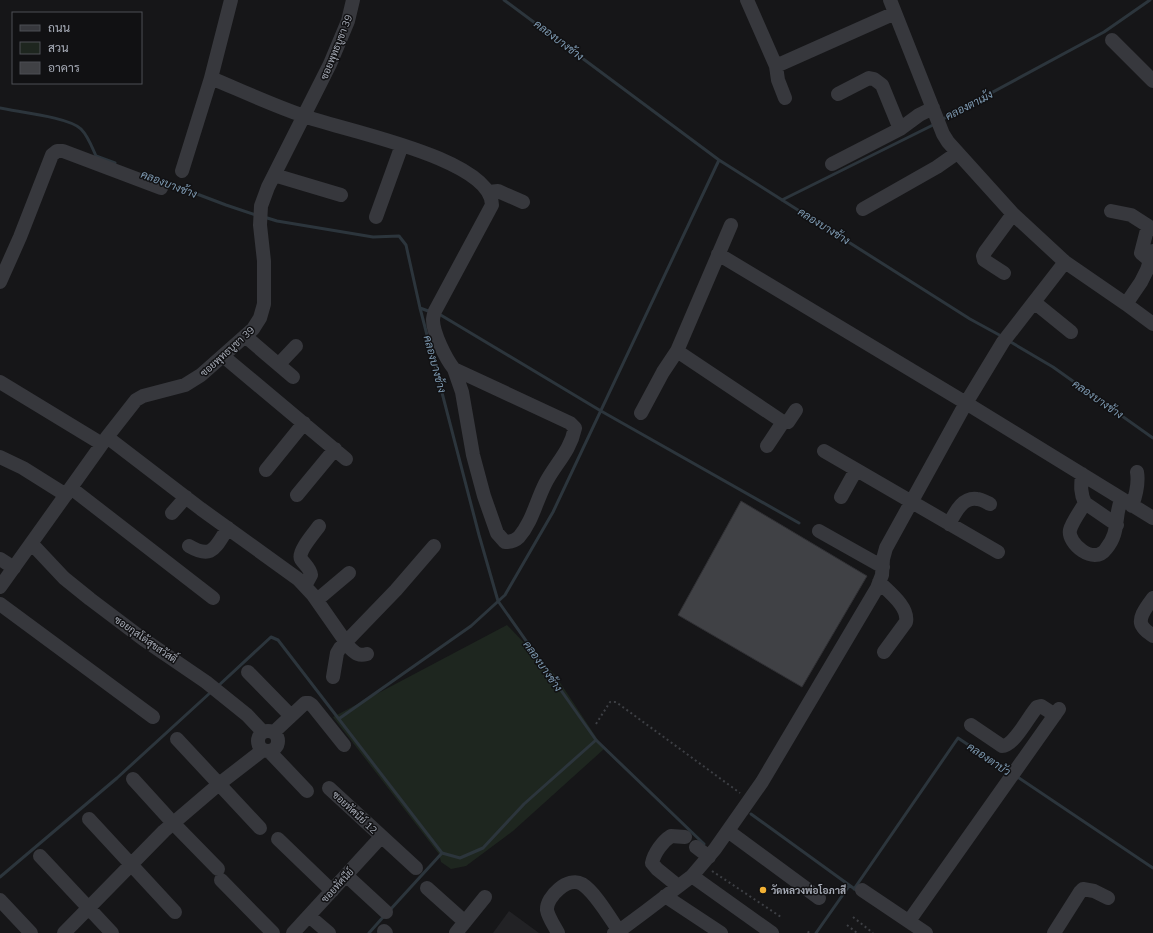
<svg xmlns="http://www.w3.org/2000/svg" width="1153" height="933" viewBox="0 0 1153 933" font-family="Mulish,Sarabun,sans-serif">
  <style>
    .built { fill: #222225 }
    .green { fill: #1e261f }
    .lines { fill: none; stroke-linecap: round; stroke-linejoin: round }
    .stream { stroke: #2c353c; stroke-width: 3 }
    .building { fill: #404145; stroke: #303034 }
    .path { stroke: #3d3f44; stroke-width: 2; stroke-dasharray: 2 3; stroke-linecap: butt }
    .minor { stroke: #37383d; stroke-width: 14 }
    .poi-dot { fill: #f2b134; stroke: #111113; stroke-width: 1.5 }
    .labels { text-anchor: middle; stroke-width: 3; stroke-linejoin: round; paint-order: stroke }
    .street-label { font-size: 10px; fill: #a8adb8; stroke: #111113 }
    .poi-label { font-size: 10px; font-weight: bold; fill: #a8adb8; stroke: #111113; text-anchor: start }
    .water-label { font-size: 11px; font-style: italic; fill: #7f9bb3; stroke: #111113 }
  </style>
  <rect width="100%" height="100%" fill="#161618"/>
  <path class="built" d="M 509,911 L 539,933 L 493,933 Z"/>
  <path class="green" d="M 507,625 L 555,675 L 604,749 L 513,831 L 466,866 L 451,869 L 441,862 L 439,854 L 333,717 Z"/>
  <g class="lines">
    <path class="stream" d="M 504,0 L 719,160 L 970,319 L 1003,337
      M 0,108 C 18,112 69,117 81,129 C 88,136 92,147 96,156 L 115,163
      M 941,120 L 1104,32 L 1150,0
      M 160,180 L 226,205 L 256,215
      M 782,200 L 935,124
      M 264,217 L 277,221 L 373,237 L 399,236 L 406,245 L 420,308 L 479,535 L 498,601 L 596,740 L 704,844
      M 420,308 L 431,312
      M 439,314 L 601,411 L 799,523
      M 1009,341 L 1053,367 L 1153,438
      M 217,687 L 271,637 L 278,640 L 442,853
      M 340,718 L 471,626 L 505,595 L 553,512 L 719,160
      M 1016,776 L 1153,868
      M 751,814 L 856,890
      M 0,877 L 117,778 L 211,692
      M 854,889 L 958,738 L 1009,772
      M 389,911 L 442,853 L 460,858 L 483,848 L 524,804 L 596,740
      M 369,933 L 385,915
      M 816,933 L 849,886"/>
  </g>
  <path class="building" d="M 741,501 L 867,576 L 802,687 L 678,615 Z"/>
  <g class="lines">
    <path class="path" d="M 596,724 L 610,702 L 616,702 L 740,793
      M 712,871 L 781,917
      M 853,917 L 873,933
      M 847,925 L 857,933
      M 808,933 L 810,929"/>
    <path class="minor" d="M 747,0 L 776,66 L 778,80 L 785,98
      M 890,0 L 943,134 L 948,142 L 1013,214 L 1065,262 L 1126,304 L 1153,324
      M 1112,40 L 1153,81
      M 776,66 L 895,13
      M 211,78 C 242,91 272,105 304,116 C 341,130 492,158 492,205 L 435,311 C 434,314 433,317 433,320 C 433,333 446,359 454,369 L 570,423 L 575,428 C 570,452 555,464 545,484 C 536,502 532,522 519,537 C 515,541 511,542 505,542 L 497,533 L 484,496 L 473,455 L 462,392 L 454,369
      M 838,94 L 869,78 L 874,79 L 882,85 L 900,129
      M 832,164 L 900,129 L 919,115 L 933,108
      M 182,171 L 211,78 L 231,0
      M 274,175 L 341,195
      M 489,192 L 498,191 L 523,202
      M 863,209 L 937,167 L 957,153
      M 1111,211 L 1131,215 L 1153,229
      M 376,217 L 402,145
      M 1148,226 L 1141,253 L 1147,258 L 1151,259
      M 718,254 L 966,403 L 1153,518
      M 1004,273 L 984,260 L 983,256 L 985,252 L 1013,214
      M 0,282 L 20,237 L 52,155 L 57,151 L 63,151 L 161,188
      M 1034,302 L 1071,332
      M 1126,304 L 1141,282 L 1147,270 L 1153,251
      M 245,336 L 293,377
      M 677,351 L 783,422 L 788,422 L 796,410
      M 223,356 L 346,459
      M 279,364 L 296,346
      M 0,382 L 102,444
      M 641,413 L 663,372 L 677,351 L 731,225
      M 107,437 L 201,509 L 298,579 L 313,595 L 350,648 C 356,654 359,656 367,654
      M 767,446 L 783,422
      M 824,451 L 998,552
      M 0,457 L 23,468 L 66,495
      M 266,470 L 304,423
      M 1082,474 C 1081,485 1080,493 1085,503 C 1081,510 1072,522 1070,530 C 1067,543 1094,566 1106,549 C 1120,532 1114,518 1121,500
      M 71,488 L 213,598
      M 297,495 L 335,449
      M 841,497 L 856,470
      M 1085,503 L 1117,525
      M 1132,506 C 1136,495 1139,484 1137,472
      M 172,513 L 186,497
      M 949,524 C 955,513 962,497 977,499 C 981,499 986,502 990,504
      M 819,531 L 883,567
      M 32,544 L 64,578 L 90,599 L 143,639 L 206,682 L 247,715 L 263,732
      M 189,546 C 213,560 215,547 228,528
      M 0,559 L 14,568
      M 879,582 C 889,592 909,607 906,622 L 884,652
      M 305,586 L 311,575 C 310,568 305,565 301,559 C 297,552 315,532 319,526
      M 0,587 L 107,437 L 136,400 L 143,396 L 185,385 L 201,375 L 253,329 L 260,318 L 264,304 L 264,261 L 260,225 L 261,206 L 268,187 L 330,64 L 348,21 L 353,0
      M 1153,598 C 1148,605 1136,619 1143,627 C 1145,631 1150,633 1153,636
      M 317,600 L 349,573
      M 0,604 L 153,717
      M 248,672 L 291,716
      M 333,677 L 337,653 L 340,648 L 396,590 L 434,546
      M 971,725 L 1002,746 C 1014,746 1029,716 1037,707 L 1041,706 L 1055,715
      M258 741a10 10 0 1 1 20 0a10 10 0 1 1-20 0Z
      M 274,732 L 305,703 L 309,703 L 312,705 L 344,745
      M 177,739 L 260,828
      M 269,751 L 307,791
      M 133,779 L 173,823 L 218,869
      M 329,788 L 416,868
      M 89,819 L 175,912
      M 728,831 L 819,898
      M 278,839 L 332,891
      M 696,847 L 709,857
      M 40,856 L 112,933
      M 347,876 L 386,912
      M 692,876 L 772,933
      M 221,880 L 273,933
      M 678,886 L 657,869 L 652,863 C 654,853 663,841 671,836 L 685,837
      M 427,888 L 465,922
      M 862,890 L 926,933
      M 665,896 L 721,933
      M 0,900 L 31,933
      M 309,916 L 329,933
      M 909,921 L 1059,709
      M 384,931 L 386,933
      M 64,933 L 164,831 L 219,784 L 263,750
      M 293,933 L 381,837
      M 456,933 L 485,897
      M 558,933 C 555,927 548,917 547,910 C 546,897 568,876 582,884 C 595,892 610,918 619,931
      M 614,933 L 619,931 L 646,911 L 692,876 L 715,849 L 762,782 L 877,588 L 882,575 L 883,559 L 886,548 L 966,403 L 1003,342 L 1065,262
      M 1054,933 L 1080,892 L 1083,889 L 1094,891 L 1108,898"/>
  </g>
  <circle class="poi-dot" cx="763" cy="890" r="4"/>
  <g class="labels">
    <g class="street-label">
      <text transform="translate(336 47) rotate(-68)" y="4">ซอยพุทธบูชา 39</text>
      <text transform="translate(227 351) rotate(-42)" y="4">ซอยพุทธบูชา 39</text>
      <text transform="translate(146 639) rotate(35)" y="4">ซอยกุสโต้สุขสวัสดิ์</text>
      <text transform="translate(355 812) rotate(43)" y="4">ซอยทัศนีย์ 12</text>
      <text transform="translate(337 885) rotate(-47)" y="4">ซอยทัศนีย์</text>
    </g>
    <g class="poi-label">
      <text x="771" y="894">วัดหลวงพ่อโอภาสี</text>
    </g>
    <g class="water-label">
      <text transform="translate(559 40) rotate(37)" y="4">คลองบางช้าง</text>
      <text transform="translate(969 105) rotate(-27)" y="4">คลองตาเม้ง</text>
      <text transform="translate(169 184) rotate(21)" y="4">คลองบางช้าง</text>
      <text transform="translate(824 226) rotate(32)" y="4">คลองบางช้าง</text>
      <text transform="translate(435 364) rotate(75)" y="4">คลองบางช้าง</text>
      <text transform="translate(1098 399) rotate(35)" y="4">คลองบางช้าง</text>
      <text transform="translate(543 666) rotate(55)" y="4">คลองบางช้าง</text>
      <text transform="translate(989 759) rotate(34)" y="4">คลองตาบัว</text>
    </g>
  </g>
  <rect x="12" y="12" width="130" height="72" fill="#111113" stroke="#4d4f55"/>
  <rect x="20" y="25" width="20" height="6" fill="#37383d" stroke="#4d4f55"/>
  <text x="48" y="32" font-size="12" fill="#a8adb8">ถนน</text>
  <rect x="20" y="42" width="20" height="12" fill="#1e261f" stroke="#4d4f55"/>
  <text x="48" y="52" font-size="12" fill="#a8adb8">สวน</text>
  <rect x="20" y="62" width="20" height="12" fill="#404145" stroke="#4d4f55"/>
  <text x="48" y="72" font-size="12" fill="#a8adb8">อาคาร</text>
</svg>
